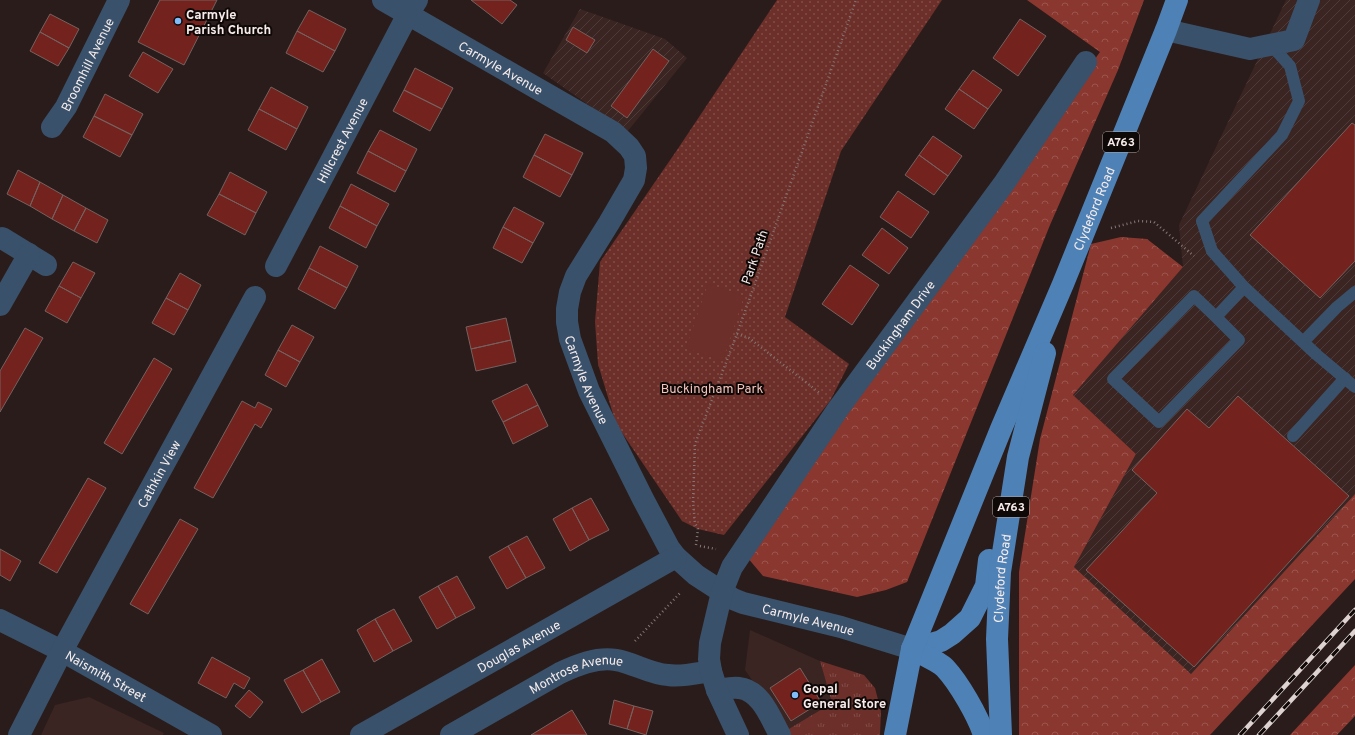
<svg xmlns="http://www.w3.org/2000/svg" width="1355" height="735" viewBox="0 0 1355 735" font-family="Overpass,sans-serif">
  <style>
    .built { fill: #3a2523 }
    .industrial { fill: url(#industrial-furrows) }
    .grass { fill: url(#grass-tufts) }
    .forest { fill: url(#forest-crowns) }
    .park { fill: url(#park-dots) }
    .garden { fill: #6c2f29 }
    .building { fill: #73221d; stroke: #746260 }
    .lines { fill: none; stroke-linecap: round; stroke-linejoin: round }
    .path { stroke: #847775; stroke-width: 2.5; stroke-dasharray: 1 3; stroke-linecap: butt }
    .lane { stroke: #39516a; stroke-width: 12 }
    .street { stroke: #39516a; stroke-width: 22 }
    .primary { stroke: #4e81b5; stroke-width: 22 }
    .rail-casing { stroke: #ded3d1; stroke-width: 4.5 }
    .rail { stroke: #0e0807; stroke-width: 3; stroke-dasharray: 9; stroke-linecap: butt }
    .poi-dot { fill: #81bcfa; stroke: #0e0807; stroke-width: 1.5 }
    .labels { text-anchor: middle; stroke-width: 4; stroke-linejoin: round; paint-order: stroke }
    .shield { fill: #0e0807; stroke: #b1a8a7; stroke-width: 1 }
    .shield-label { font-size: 12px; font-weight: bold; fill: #f7eceb }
    .poi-label { font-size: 13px; font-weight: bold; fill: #f7eceb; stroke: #0e0807; text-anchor: start }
    .street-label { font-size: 13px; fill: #f7eceb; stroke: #0e0807 }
    .park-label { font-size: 13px; fill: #f5c4bd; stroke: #0e0807 }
  </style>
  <defs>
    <pattern id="industrial-furrows" width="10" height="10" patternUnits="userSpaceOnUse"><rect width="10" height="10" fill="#3a2523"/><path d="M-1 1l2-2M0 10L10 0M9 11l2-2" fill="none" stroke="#4e3a38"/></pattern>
    <pattern id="grass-tufts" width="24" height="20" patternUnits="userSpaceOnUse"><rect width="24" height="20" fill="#6c2f29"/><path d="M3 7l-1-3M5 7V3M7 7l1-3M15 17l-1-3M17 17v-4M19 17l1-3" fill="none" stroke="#824d48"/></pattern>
    <pattern id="forest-crowns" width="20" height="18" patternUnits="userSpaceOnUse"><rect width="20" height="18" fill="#8a3730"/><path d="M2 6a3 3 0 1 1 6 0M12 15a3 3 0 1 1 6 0" fill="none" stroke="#9b544e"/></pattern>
    <pattern id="park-dots" width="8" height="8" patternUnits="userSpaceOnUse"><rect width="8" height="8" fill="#6c2f29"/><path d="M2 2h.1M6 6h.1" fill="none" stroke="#824d48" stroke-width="1.8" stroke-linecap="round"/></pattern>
  </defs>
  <rect width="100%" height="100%" fill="#2a1c1a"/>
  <path class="built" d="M 750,630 L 820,661 L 832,703 L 787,730 L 745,670 Z
    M 89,697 L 164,733 L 163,735 L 41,735 L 55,705 Z"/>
  <path class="industrial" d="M 1286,0 L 1355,0 L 1355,494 L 1191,674 L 1074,567 L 1136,454 L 1073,395 L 1183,267 L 1179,225 Z
    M 580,9 L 665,39 L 687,58 L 627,132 L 543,73 Z"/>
  <path class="grass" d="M 820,661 L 864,675 L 875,688 L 881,711 L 880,735 L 791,735 L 787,730 L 832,703 Z"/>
  <path class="forest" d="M 1027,0 L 1144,0 L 1118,70 L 1050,225 L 907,582 L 886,590 L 857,597 L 763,576 L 747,557 L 1005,182 L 1100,52 Z
    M 1121,237 L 1147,239 L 1183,267 L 1073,395 L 1136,454 L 1074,567 L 1191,674 L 1355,494 L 1355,579 L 1210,735 L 1019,735 L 1019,572 L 1040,439 L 1091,244 Z
    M 1355,665 L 1355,716 L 1337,735 L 1290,735 Z"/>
  <path class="park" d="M 777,0 L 942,0 L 841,151 L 785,317 L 849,364 L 830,401 L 724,535 L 698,529 L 682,521 L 616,424 L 598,364 L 595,322 L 600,262 L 677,150 Z"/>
  <path class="garden" d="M 708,284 L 744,296 L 723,361 L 686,348 Z"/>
  <path class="building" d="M 160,0 L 217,0 L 184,65 L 138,42 Z
    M 471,0 L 510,0 L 517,5 L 502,24 Z
    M 309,10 L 346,29 L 335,51 L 297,31 Z
    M 50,14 L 79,29 L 69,48 L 40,32 Z
    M 1020,19 L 1046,36 L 1018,76 L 993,58 Z
    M 573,27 L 595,40 L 587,53 L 566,40 Z
    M 297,31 L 335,51 L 323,72 L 286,53 Z
    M 40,32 L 69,48 L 58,66 L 30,51 Z
    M 653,49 L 669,61 L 627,118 L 611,106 Z
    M 143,52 L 173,69 L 158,93 L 129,76 Z
    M 415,68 L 453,88 L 442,109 L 404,90 Z
    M 973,70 L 1002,90 L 988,109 L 959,89 Z
    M 271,87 L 308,107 L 297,129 L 259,109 Z
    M 959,89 L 988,109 L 974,129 L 945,109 Z
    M 404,90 L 442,109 L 430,131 L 393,111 Z
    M 105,94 L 143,114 L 132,135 L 94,116 Z
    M 259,109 L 297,129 L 286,150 L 248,130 Z
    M 94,116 L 132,135 L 120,157 L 83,137 Z
    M 1352,123 L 1355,125 L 1355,261 L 1320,298 L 1250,235 Z
    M 380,130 L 417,149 L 406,171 L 368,151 Z
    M 545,134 L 583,153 L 572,175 L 534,155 Z
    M 933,136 L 962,156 L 948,176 L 919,155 Z
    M 368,151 L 406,171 L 395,192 L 357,173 Z
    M 534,155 L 572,175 L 560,197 L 523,177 Z
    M 919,155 L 948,176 L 934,195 L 905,175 Z
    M 18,170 L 40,182 L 30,206 L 7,194 Z
    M 230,172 L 267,192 L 256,213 L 219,194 Z
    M 40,182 L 63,195 L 52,219 L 30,206 Z
    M 351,184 L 389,204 L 377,226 L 340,206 Z
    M 898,191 L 929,212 L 911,238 L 880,217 Z
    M 219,194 L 256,213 L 245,235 L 207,215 Z
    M 63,195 L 86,208 L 74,231 L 52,219 Z
    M 340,206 L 377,226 L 366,248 L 329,228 Z
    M 514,207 L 544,223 L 533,243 L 503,227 Z
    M 86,208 L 108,220 L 97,243 L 74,231 Z
    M 503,227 L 533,243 L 522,263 L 493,248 Z
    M 882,228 L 908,248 L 889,274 L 862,255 Z
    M 320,246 L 358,266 L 347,288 L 309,268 Z
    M 73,262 L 95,273 L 81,298 L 59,286 Z
    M 850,265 L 879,285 L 852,325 L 822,304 Z
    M 309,268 L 347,288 L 335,309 L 298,289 Z
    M 180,273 L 201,285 L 188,310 L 166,298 Z
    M 59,286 L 81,298 L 67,323 L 45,311 Z
    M 166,298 L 188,310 L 174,335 L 152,323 Z
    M 506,318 L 511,340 L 471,349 L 466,327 Z
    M 292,325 L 314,337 L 300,362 L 278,350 Z
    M 25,328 L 43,338 L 0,412 L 0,371 Z
    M 511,340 L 516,362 L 476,371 L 471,349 Z
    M 278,350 L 300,362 L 286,387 L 265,375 Z
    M 154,358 L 172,369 L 122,454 L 104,443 Z
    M 527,384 L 538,405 L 503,422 L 492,401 Z
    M 1238,396 L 1349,496 L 1194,667 L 1086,570 L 1157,493 L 1132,470 L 1187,409 L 1209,428 Z
    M 242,401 L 255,408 L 258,402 L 272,409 L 261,428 L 255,424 L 213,498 L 194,488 Z
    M 538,405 L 548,426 L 513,444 L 503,422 Z
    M 88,478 L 106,488 L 57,573 L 39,563 Z
    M 591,498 L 609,530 L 589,540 L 572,508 Z
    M 572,508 L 589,540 L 570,551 L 553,519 Z
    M 180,519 L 198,529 L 148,614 L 130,604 Z
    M 527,536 L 545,568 L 526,578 L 508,546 Z
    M 508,546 L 526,578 L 507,589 L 489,557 Z
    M 0,549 L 21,561 L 10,581 L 0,575 Z
    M 457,576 L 475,608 L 456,618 L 438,586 Z
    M 438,586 L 456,618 L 437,629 L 419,597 Z
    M 394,609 L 412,641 L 393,651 L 375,619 Z
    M 375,619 L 393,651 L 374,662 L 357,630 Z
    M 212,657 L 250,678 L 244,689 L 234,683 L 226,698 L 198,683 Z
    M 322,659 L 340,692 L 321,702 L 303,670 Z
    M 800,668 L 821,702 L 791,721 L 770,688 Z
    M 303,670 L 321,702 L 302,713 L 284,680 Z
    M 249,690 L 263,702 L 250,718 L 235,706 Z
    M 614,700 L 634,706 L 627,729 L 609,724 Z
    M 634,706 L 653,711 L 646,735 L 627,729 Z
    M 572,710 L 587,735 L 531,735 Z"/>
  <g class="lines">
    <path class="path" d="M 1111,228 L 1138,221 L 1154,222 L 1194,256
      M 737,334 L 749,338 L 821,394
      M 696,545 L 698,529 L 695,523 L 693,502 L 695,444 L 737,334 L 856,0
      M 700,546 L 716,549
      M 635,641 L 681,592"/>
    <path class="lane" d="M 1244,287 L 1317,355 L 1355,387
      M 1216,317 L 1239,340 L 1159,422 L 1113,379 L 1194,296 L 1216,317 L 1244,287 L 1212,251 L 1202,221 L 1282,135 L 1299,101 L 1290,66 L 1271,45
      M 1303,342 L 1337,307 L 1355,292
      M 1293,436 L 1345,378"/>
    <g class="street">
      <path id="s1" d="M 383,0 L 613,132 L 629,147 L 635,156 L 636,168 L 634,180 L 609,223 L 576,276 L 570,292 L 567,309 L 567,322 L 570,339 L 589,391 L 643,499 L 669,548 L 676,557 L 696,575 L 733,599 L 743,603 L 841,627 L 912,649"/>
      <path d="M 1166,30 L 1250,49 L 1294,40 L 1309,0"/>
      <path id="s2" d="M 52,127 L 66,107 L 119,0"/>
      <path d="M 2,238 L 46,265"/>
      <path id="s3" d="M 276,266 L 408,14 L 417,0"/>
      <path d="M 0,305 L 29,254"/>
      <path id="s4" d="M 0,620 L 62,651 L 211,735"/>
      <path d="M 717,690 C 724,689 732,687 739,688 C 761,690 771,719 780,735"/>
      <path id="s5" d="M 19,735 L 62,651 L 255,297"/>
      <path id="s6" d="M 361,735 L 676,557"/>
      <path id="s7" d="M 451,735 L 560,673 C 577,665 596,657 616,660 C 634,663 650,674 668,675 C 683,677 697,673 711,671"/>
      <path id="s8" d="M 738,735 L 717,690 L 711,671 L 709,659 L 710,643 L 722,592 L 732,567 L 838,409 L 1005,182 L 1086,62"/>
    </g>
    <g class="primary">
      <path d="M 912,649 L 941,641 L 952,634 L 970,618 L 986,586 L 989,560"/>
      <path d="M 912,649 C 921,654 938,661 945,668 C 959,683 978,716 984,735"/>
      <path id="s9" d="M 895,735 L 912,649 L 1001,429 L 1063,284 L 1166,30 L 1177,0"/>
      <path id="s10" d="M 1001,735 L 997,639 L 1000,572 L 1018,457 L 1045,353"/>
    </g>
    <g class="rail-casing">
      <path id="rail" d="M 1240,735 L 1355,610
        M 1259,735 L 1355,631"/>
    </g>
    <use href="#rail" class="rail"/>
  </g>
  <g class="poi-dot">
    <circle cx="178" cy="21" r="4"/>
    <circle cx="795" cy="695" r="4"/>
  </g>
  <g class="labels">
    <g class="shield">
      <rect x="1103" y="132" width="36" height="20" rx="3"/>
      <rect x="993" y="497" width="36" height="20" rx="3"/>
    </g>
    <g class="shield-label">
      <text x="1121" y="146">A763</text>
      <text x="1011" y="511">A763</text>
    </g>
    <g class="poi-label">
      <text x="186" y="19">Carmyle<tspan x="186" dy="15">Parish Church</tspan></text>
      <text x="803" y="693">Gopal<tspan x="803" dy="15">General Store</tspan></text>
    </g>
    <g class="street-label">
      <text dy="5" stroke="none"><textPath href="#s2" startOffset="72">Broomhill Avenue</textPath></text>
      <text dy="5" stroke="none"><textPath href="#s1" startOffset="136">Carmyle Avenue</textPath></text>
      <text dy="5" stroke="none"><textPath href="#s3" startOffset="142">Hillcrest Avenue</textPath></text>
      <text dy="5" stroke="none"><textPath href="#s9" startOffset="564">Clydeford Road</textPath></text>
      <text transform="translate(754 257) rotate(-71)" y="5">Park Path</text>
      <text dy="5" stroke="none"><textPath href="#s8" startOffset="472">Buckingham Drive</textPath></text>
      <text dy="5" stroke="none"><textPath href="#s1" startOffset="543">Carmyle Avenue</textPath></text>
      <text dy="5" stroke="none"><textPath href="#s5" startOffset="296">Cathkin View</textPath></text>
      <text dy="5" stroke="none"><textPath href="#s10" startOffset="157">Clydeford Road</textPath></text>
      <text dy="5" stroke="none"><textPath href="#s1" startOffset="891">Carmyle Avenue</textPath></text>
      <text dy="5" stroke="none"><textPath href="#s6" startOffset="181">Douglas Avenue</textPath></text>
      <text dy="5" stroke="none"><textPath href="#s4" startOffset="120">Naismith Street</textPath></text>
      <text dy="5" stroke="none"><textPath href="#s7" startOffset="141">Montrose Avenue</textPath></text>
    </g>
    <g class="park-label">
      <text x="712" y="393">Buckingham Park</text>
    </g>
  </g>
</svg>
